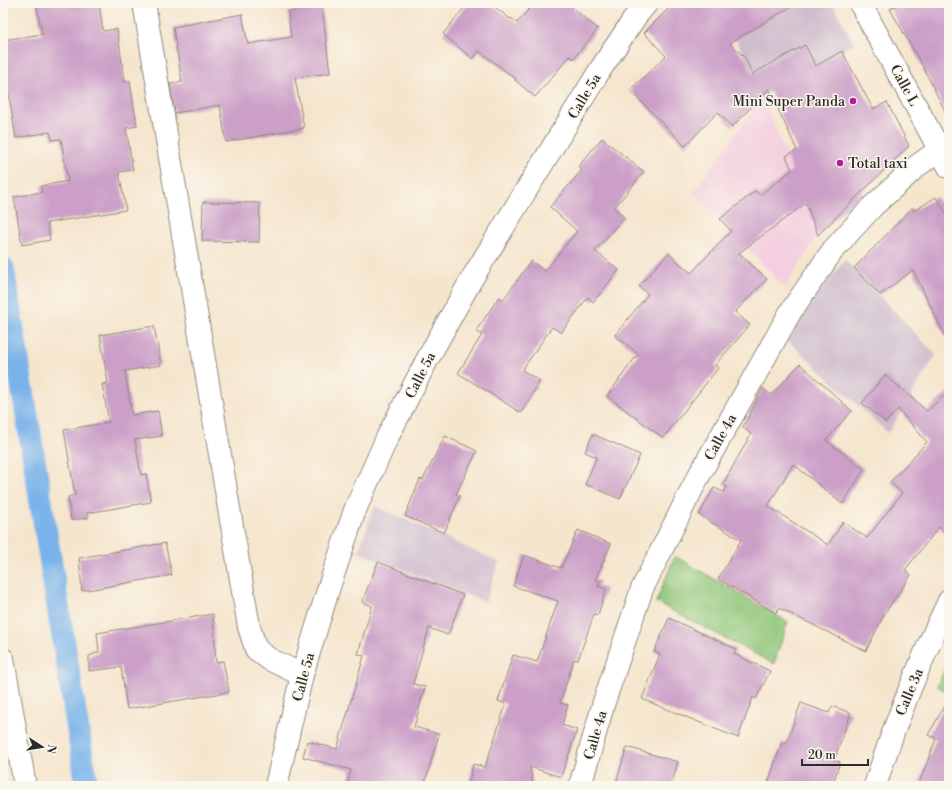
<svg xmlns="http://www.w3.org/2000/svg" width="952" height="789" viewBox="0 0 952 789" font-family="'Libre Bodoni',serif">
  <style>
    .built { fill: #f3cfdf }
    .industrial { fill: #cfbdce }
    .green { fill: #8fc679; stroke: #5d7852 }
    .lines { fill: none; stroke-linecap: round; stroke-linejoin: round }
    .canal { stroke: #79b3ea; stroke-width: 23 }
    .building { fill: #cb9fc7 }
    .street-casing { stroke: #90887c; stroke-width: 24 }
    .secondary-casing { stroke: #90887c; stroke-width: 24 }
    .street { stroke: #fff; stroke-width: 22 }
    .secondary { stroke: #fff; stroke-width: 22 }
    .poi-dot { fill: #b5179e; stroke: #fbf7ec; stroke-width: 1.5 }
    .labels { text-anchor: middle; stroke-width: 3; stroke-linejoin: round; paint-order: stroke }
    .street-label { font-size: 14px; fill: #2b2b2b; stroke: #fbf7ec }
    .poi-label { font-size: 14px; fill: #2b2b2b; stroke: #fbf7ec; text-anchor: end }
  </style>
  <rect width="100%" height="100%" fill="#fbf7ec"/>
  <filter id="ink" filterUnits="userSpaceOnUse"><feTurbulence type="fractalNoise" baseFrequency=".025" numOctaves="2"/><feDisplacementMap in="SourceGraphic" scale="8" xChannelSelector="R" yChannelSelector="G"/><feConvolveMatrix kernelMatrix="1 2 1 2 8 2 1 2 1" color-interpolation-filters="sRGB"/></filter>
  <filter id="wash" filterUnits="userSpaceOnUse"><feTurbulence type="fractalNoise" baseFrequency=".012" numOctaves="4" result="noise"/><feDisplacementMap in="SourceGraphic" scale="16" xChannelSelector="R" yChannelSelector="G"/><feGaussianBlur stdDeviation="0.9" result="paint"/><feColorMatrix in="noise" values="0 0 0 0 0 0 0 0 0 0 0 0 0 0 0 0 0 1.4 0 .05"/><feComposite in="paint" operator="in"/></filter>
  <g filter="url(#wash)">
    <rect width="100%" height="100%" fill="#f5e5cd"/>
    <path class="built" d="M 763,96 L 818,235 L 785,288 L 694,192 Z"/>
    <path class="industrial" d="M 797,3 L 832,3 L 854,44 L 763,96 L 736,39 Z
      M 845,260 L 936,355 L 888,433 L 787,340 L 814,299 Z
      M 375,506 L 499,562 L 485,602 L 358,552 Z"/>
    <path class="green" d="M 675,556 L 788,622 L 774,664 L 656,602 Z
      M 949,660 L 949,693 L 937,686 Z"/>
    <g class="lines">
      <path class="canal" d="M 3,268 L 87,786"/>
    </g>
    <g id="blocks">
      <path class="building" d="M 36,3 L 99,3 L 103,31 L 117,29 L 125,82 L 130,81 L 137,126 L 126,128 L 133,170 L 119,172 L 126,210 L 47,223 L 50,240 L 22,245 L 14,197 L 42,192 L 41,186 L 68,181 L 61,139 L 52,140 L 50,132 L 16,138 L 8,90 L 3,91 L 3,40 L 42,34 Z
        M 468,3 L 490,3 L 510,19 L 511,18 L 517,23 L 534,3 L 567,3 L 598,29 L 573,59 L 570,56 L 535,97 L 515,80 L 516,79 L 479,51 L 473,59 L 443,34 Z
        M 674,3 L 797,3 L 730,43 L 745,58 L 752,74 L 805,45 L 816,66 L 842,51 L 873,109 L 887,102 L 909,146 L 818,235 L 806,203 L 739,253 L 767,279 L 735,312 L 750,325 L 715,365 L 718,368 L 663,438 L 607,396 L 638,354 L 615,335 L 648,294 L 639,286 L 668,253 L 691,273 L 731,231 L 720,219 L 755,191 L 760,195 L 792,170 L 786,156 L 797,150 L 769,89 L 732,127 L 718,112 L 685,146 L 630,90 L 666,56 L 644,33 Z
        M 901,3 L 949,3 L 949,119 L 923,67 L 890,9 Z
        M 322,7 L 330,73 L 295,78 L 304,128 L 226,142 L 220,105 L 175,113 L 170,84 L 182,82 L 173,27 L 242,14 L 248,44 L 291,37 L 288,12 Z
        M 602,138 L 644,172 L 614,208 L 624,217 L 595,251 L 619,270 L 593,302 L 588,297 L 561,333 L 552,327 L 522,370 L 540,381 L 521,413 L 458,373 L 482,335 L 476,331 L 499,297 L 503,300 L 531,261 L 545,271 L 577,231 L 550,207 L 582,170 L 578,167 Z
        M 936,197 L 949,218 L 949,344 L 913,270 L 880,295 L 854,268 L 912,208 L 914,211 Z
        M 203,202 L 260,203 L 259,242 L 202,241 Z
        M 154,326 L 161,365 L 125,371 L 132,415 L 158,411 L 162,436 L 135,440 L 141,475 L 146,474 L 151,502 L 87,513 L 88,518 L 71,520 L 68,497 L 75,495 L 64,430 L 109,422 L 102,384 L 108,383 L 100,335 Z
        M 800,364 L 852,411 L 826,440 L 864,469 L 843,504 L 793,464 L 768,506 L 828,545 L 843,522 L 867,538 L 902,493 L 890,482 L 927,442 L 898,409 L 886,423 L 862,403 L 885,375 L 927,411 L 949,391 L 949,536 L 939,527 L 905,570 L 911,575 L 885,613 L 866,651 L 779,608 L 776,613 L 718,579 L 741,540 L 699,515 L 714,488 L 724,492 L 727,487 L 723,484 L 751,434 L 743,427 L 763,388 L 771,395 Z
        M 593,434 L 640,455 L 620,499 L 585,484 L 597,457 L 585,452 Z
        M 445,436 L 477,451 L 456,494 L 460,496 L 444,533 L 405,516 L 420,479 L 423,480 Z
        M 578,530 L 611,544 L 595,580 L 600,581 L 598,586 L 606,589 L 598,615 L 594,614 L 578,660 L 574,659 L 560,703 L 568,705 L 562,725 L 577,730 L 561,777 L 530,767 L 533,786 L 468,786 L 473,764 L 485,767 L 506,704 L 498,701 L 513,655 L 537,662 L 558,601 L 513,586 L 524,555 L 561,568 Z
        M 165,543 L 172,575 L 82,591 L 79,558 Z
        M 378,562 L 463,595 L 448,635 L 429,628 L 413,684 L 425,687 L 414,727 L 439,734 L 424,786 L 347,786 L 351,770 L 303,757 L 307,741 L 337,749 L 364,656 L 358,654 L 372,606 L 362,602 Z
        M 213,614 L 216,662 L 223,661 L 229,692 L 127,709 L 121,667 L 89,671 L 89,656 L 99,652 L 97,633 Z
        M 669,618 L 736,649 L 734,654 L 770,671 L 756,699 L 753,697 L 738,738 L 642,699 L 660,654 L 654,652 Z
        M 949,699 L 949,786 L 918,786 L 936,739 L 928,735 Z
        M 801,703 L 829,713 L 832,706 L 851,713 L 834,760 L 840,762 L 832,786 L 767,786 L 782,742 L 786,744 Z
        M 627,747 L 678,762 L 671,786 L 615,786 Z"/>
    </g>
  </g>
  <g filter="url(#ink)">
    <use href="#blocks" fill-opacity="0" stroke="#90887c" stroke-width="1"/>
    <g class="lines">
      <g class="street-casing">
        <path id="street" d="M 144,3 L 249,627 L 256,649 L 269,659 L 302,675
          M 3,659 L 25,786
          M 276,786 L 302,675 L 329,587 L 355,510 L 387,438 L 427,360 L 471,280 L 600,70 L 636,16 L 647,3
          M 580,786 L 604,702 L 642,589 L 697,479 L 791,311 L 833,250 L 873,206 L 917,166 L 949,143"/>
      </g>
      <g class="secondary-casing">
        <path id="secondary" d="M 860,3 L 949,167
          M 875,786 C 895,722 920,661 949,601"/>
      </g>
      <use href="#street" class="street"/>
      <use href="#secondary" class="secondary"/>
    </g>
  </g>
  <g class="poi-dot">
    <circle cx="853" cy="101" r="4"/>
    <circle cx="840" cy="163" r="4"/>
  </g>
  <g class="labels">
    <g class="street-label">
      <text transform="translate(905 85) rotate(61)" y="5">Calle L</text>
      <text transform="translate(584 96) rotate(-59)" y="5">Calle 5a</text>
      <text transform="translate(420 375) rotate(-63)" y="5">Calle 5a</text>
      <text transform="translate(720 437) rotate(-61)" y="5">Calle 4a</text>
      <text transform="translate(303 677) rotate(-75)" y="5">Calle 5a</text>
      <text transform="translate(909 692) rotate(-67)" y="5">Calle 3a</text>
      <text transform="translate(595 735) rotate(-74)" y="5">Calle 4a</text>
    </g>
    <g class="poi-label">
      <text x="845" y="106">Mini Super Panda</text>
      <text x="848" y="168" text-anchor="start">Total taxi</text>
    </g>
  </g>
  <rect width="952" height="789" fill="none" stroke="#fbf7ec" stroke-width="16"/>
  <g transform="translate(42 747) rotate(102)" stroke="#fbf7ec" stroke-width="3" paint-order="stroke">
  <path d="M0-3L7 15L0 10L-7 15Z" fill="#2b2b2b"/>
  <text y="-6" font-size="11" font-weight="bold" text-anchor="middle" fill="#2b2b2b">N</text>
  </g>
  <path d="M802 759v6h66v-6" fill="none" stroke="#2b2b2b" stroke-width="2"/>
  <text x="808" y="759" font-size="12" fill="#2b2b2b" stroke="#fbf7ec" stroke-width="3" paint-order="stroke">20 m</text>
</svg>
